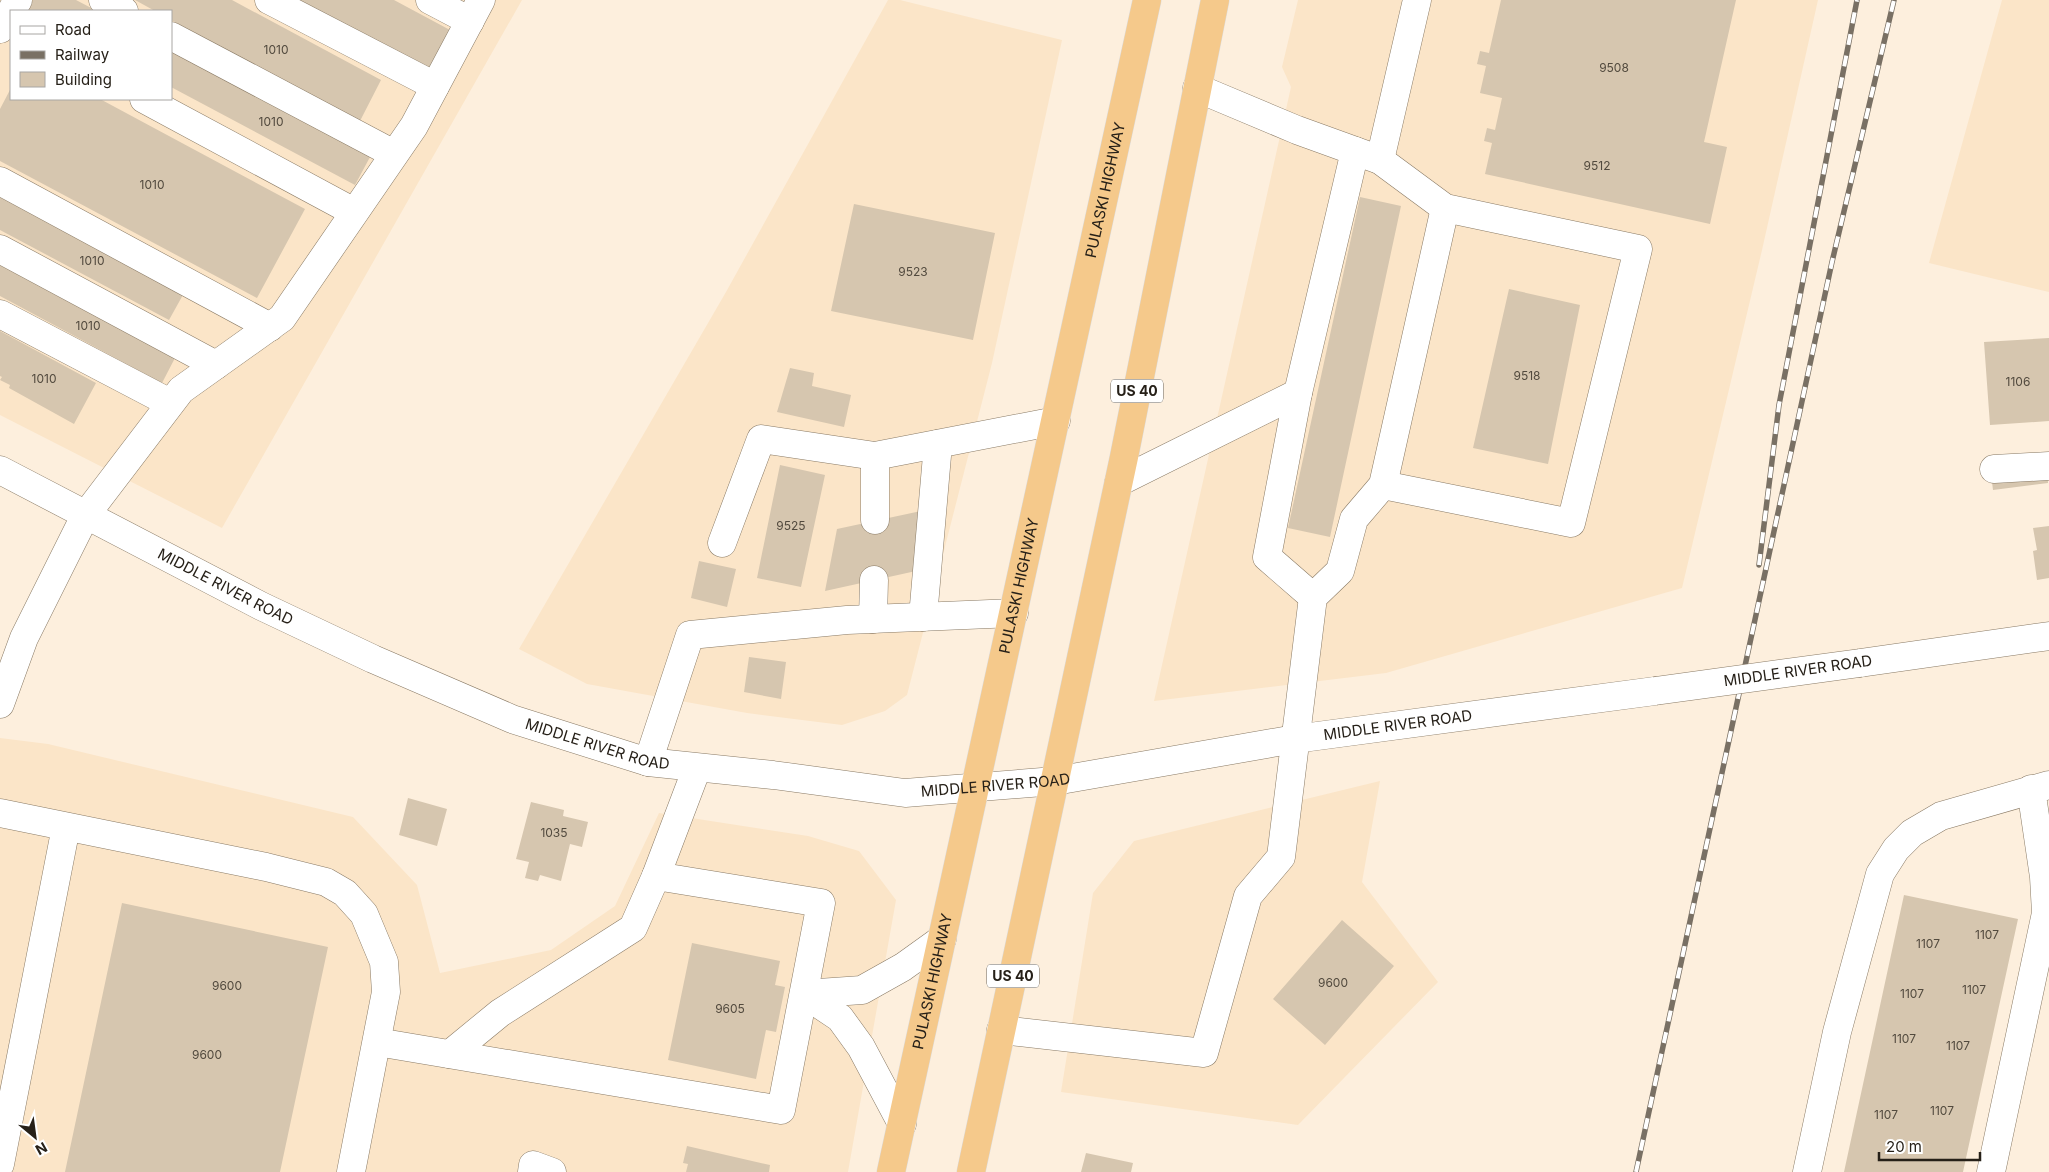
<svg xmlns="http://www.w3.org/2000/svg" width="2049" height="1172" viewBox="0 0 2049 1172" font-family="Inter,sans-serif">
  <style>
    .built { fill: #fbe5c8; fill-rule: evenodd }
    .building { fill: #d6c6af }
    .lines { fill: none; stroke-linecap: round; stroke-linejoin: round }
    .minor-casing { stroke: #897a65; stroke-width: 29 }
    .highway-casing { stroke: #dcdbda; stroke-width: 29 }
    .minor { stroke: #fff; stroke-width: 28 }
    .highway { stroke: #f5c98b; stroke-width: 28 }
    .rail-casing { stroke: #797064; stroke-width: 5.5 }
    .rail { stroke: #fff; stroke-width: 4; stroke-dasharray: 11; stroke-linecap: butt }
    .minor-bridge-casing { stroke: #897a65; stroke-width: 29; stroke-linecap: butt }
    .minor-bridge { stroke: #fff; stroke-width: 28 }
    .labels { text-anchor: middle; stroke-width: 4; stroke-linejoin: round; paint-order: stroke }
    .number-label { font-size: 12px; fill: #524a3e }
    .shield { fill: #fff; stroke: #67635d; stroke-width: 1 }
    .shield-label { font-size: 14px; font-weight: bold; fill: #262018 }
    .street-label { font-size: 15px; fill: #262018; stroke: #fff }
  </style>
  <rect width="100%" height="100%" fill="#fdefdd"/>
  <path class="built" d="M 0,0 L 522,0 L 222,528 L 0,415 ZM 11,11 L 171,11 L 171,99 L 11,99 Z
    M 888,0 L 900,0 L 1062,40 L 992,363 L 907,695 L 885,711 L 842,725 L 747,713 L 587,684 L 519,649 L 726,292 Z
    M 1298,0 L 1818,0 L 1762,250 L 1682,588 L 1386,673 L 1154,701 L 1291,87 L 1282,67 Z
    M 2002,0 L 2049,0 L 2049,292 L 1929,263 Z
    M 0,738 L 48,744 L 353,817 L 417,885 L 440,973 L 551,950 L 615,906 L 659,813 L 808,836 L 859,851 L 896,900 L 848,1172 L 0,1172 Z
    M 1380,781 L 1362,882 L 1438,982 L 1298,1125 L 1061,1092 L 1093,893 L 1134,841 Z"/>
  <path class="building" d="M 33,0 L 76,0 L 97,11 L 30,11 L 28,10 Z
    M 135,0 L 232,0 L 381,80 L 360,121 L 171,20 L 171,11 L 155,11 Z
    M 296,0 L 394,0 L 450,30 L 429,71 Z
    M 1501,0 L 1736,0 L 1704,142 L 1727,147 L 1710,224 L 1485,174 L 1492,143 L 1484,141 L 1487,128 L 1495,130 L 1502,98 L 1480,93 L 1486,66 L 1477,64 L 1480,51 L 1489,53 Z
    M 171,51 L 370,157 L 355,185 L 171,87 Z
    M 11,88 L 11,99 L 100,99 L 305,209 L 257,298 L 0,161 L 0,109 Z
    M 0,195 L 184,293 L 169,320 L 0,230 Z
    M 1360,197 L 1401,206 L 1330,537 L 1288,528 Z
    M 854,204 L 995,233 L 973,340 L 831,311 Z
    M 0,262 L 176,356 L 162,383 L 0,296 Z
    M 1509,289 L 1580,305 L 1548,464 L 1473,448 Z
    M 0,331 L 96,383 L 74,424 L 9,388 L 10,385 L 0,380 L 2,377 L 0,376 Z
    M 2049,338 L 2049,421 L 1990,425 L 1984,342 Z
    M 790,368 L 814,373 L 812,386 L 851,395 L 844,427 L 777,412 Z
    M 780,465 L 825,475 L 801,587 L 757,578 Z
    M 2047,468 L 2048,483 L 1993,490 L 1991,474 Z
    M 921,511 L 916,571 L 825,591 L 837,529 Z
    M 2049,526 L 2049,578 L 2037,580 L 2033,551 L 2037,550 L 2033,528 Z
    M 699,561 L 736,569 L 727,607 L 691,598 Z
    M 749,657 L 786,662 L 781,699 L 744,692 Z
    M 408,798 L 447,809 L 437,846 L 399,835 Z
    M 531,802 L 564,810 L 563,816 L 588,822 L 582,847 L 570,844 L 561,881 L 540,875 L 538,881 L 525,878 L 529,862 L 516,859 Z
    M 1904,895 L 2018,919 L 1963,1172 L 1844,1172 Z
    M 122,903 L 328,947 L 280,1172 L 65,1172 Z
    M 1342,920 L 1394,966 L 1325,1045 L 1273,999 Z
    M 692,943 L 780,961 L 775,985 L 785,987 L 776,1032 L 766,1030 L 756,1079 L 668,1060 Z
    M 687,1146 L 770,1165 L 769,1172 L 686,1172 L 688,1164 L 683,1163 Z
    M 1086,1153 L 1133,1163 L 1131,1172 L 1081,1172 Z"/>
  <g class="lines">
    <g class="minor-casing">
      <g id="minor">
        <path d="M 103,0 L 124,11"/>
        <path d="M 269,0 L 435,86"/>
        <path d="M 430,0 L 470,21"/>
        <path d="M 0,29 L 18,0"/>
        <path d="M 171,36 L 394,154"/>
        <path d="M 1197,88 L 1297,130 L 1380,160 L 1445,208 L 1638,249 L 1571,523 L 1383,485"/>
        <path d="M 144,99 L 354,212"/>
        <path d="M 1380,160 L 1417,0"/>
        <path d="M 0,181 L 270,327"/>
        <path d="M 0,249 L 216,365"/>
        <path d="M 0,314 L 170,403"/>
        <path d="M 875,456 L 875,520"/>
        <path d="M 1994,469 L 2049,466"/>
        <path id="s1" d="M 0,470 L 261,606 L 373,659 L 512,719 L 648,762 L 773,775 L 905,793 L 1055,781 L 1295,739 L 1655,691"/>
        <path d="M 1119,482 L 1298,393"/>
        <path d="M 722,543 L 761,439 L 875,456 L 1056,421"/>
        <path d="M 1313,597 L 1267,557 L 1298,393 L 1355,151"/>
        <path d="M 923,617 L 938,444"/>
        <path d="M 873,619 L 874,580"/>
        <path d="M 1860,663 L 2049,636"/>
        <path d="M 0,704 L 24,638 L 85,516 L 181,390 L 282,318 L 414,126 L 481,0"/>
        <path d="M 648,762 L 690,635 L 847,620 L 1014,613"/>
        <path d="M 0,813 L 266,867 L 326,882 L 345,893 L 364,914 L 384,962 L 386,992 L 351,1172"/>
        <path d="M 804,994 L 840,1018 L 861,1047 L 902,1124"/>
        <path d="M 804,994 L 862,990 L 903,967 L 942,939"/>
        <path d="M 1001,1030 L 1204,1053 L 1248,896 L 1281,857 L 1313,597 L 1340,571 L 1354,519 L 1383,485 L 1445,208"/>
        <path d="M 377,1042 L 781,1110 L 821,903 L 656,876"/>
        <path d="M 450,1054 L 500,1013 L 633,928 L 656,876 L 697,768"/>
        <path d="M 0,1164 L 66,827"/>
        <path d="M 532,1172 L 533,1165 L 552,1172"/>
        <path d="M 1807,1172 L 1837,1032 L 1880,874 L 1896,849 L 1912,833 L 1941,816 L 2049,785"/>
        <path d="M 1991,1172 L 2046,913 L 2044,877 L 2031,789"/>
      </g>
    </g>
    <g class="highway-casing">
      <g id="highway">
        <path id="s2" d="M 891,1172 L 1147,0"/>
        <path d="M 971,1172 L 1124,457 L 1215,0"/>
      </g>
    </g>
    <use href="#minor" class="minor"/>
    <use href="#highway" class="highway"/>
    <g class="rail-casing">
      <path id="rail" d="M 1759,565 L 1779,405 L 1857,0
        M 1636,1172 L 1832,262 L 1894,0"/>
    </g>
    <use href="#rail" class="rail"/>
    <g class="minor-bridge-casing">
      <path id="minor-bridge" d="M 1655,691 L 1860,663"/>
    </g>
    <use href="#minor-bridge" class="minor-bridge"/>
  </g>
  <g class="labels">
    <g class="number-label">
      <text x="276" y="54">1010</text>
      <text x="1614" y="72">9508</text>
      <text x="271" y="126">1010</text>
      <text x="1597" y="170">9512</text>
      <text x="152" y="189">1010</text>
      <text x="92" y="265">1010</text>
      <text x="913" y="276">9523</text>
      <text x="88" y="330">1010</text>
      <text x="1527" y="380">9518</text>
      <text x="44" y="383">1010</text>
      <text x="2018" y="386">1106</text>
      <text x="791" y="530">9525</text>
      <text x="554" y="837">1035</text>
      <text x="1987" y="939">1107</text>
      <text x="1928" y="948">1107</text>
      <text x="1333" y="987">9600</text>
      <text x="227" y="990">9600</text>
      <text x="1974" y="994">1107</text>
      <text x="1912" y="998">1107</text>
      <text x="730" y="1013">9605</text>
      <text x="1904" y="1043">1107</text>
      <text x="1958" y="1050">1107</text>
      <text x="207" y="1059">9600</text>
      <text x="1942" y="1115">1107</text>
      <text x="1886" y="1119">1107</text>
    </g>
    <g class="shield">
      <rect x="1111" y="379.5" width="52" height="23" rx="4"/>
      <rect x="987" y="964.5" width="52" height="23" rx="4"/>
    </g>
    <g class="shield-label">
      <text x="1137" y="396">US 40</text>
      <text x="1013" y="981">US 40</text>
    </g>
    <g class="street-label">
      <text dy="5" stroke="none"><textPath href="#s2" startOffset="1005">PULASKI HIGHWAY</textPath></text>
      <text dy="5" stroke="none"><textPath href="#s2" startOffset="600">PULASKI HIGHWAY</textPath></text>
      <text dy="5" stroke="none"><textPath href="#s1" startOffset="254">MIDDLE RIVER ROAD</textPath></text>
      <text transform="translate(1798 671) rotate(-8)" y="5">MIDDLE RIVER ROAD</text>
      <text dy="5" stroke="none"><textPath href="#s1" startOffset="1469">MIDDLE RIVER ROAD</textPath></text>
      <text dy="5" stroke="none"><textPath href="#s1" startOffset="659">MIDDLE RIVER ROAD</textPath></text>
      <text dy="5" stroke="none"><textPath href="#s1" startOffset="1062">MIDDLE RIVER ROAD</textPath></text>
      <text dy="5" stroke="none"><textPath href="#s2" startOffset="195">PULASKI HIGHWAY</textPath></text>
    </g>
  </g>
  <rect x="10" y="10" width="162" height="90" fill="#ffffff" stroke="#a8a6a3"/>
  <rect x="20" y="26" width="25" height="8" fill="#ffffff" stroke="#a8a6a3"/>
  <text x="55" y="35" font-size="15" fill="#262018">Road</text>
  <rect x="20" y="51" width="25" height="8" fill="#797064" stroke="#a8a6a3"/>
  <text x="55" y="60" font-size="15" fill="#262018">Railway</text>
  <rect x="20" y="72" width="25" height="15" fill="#d6c6af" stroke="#a8a6a3"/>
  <text x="55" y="85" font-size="15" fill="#262018">Building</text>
  <g transform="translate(35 1137) rotate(151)" stroke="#ffffff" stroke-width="4" paint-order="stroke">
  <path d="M0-4L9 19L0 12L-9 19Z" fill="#262018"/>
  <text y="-8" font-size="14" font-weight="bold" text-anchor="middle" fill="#262018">N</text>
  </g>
  <path d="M1879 1152v8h101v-8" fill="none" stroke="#262018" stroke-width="2.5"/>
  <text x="1886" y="1152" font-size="15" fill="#262018" stroke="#ffffff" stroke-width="4" paint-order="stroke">20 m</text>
</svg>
